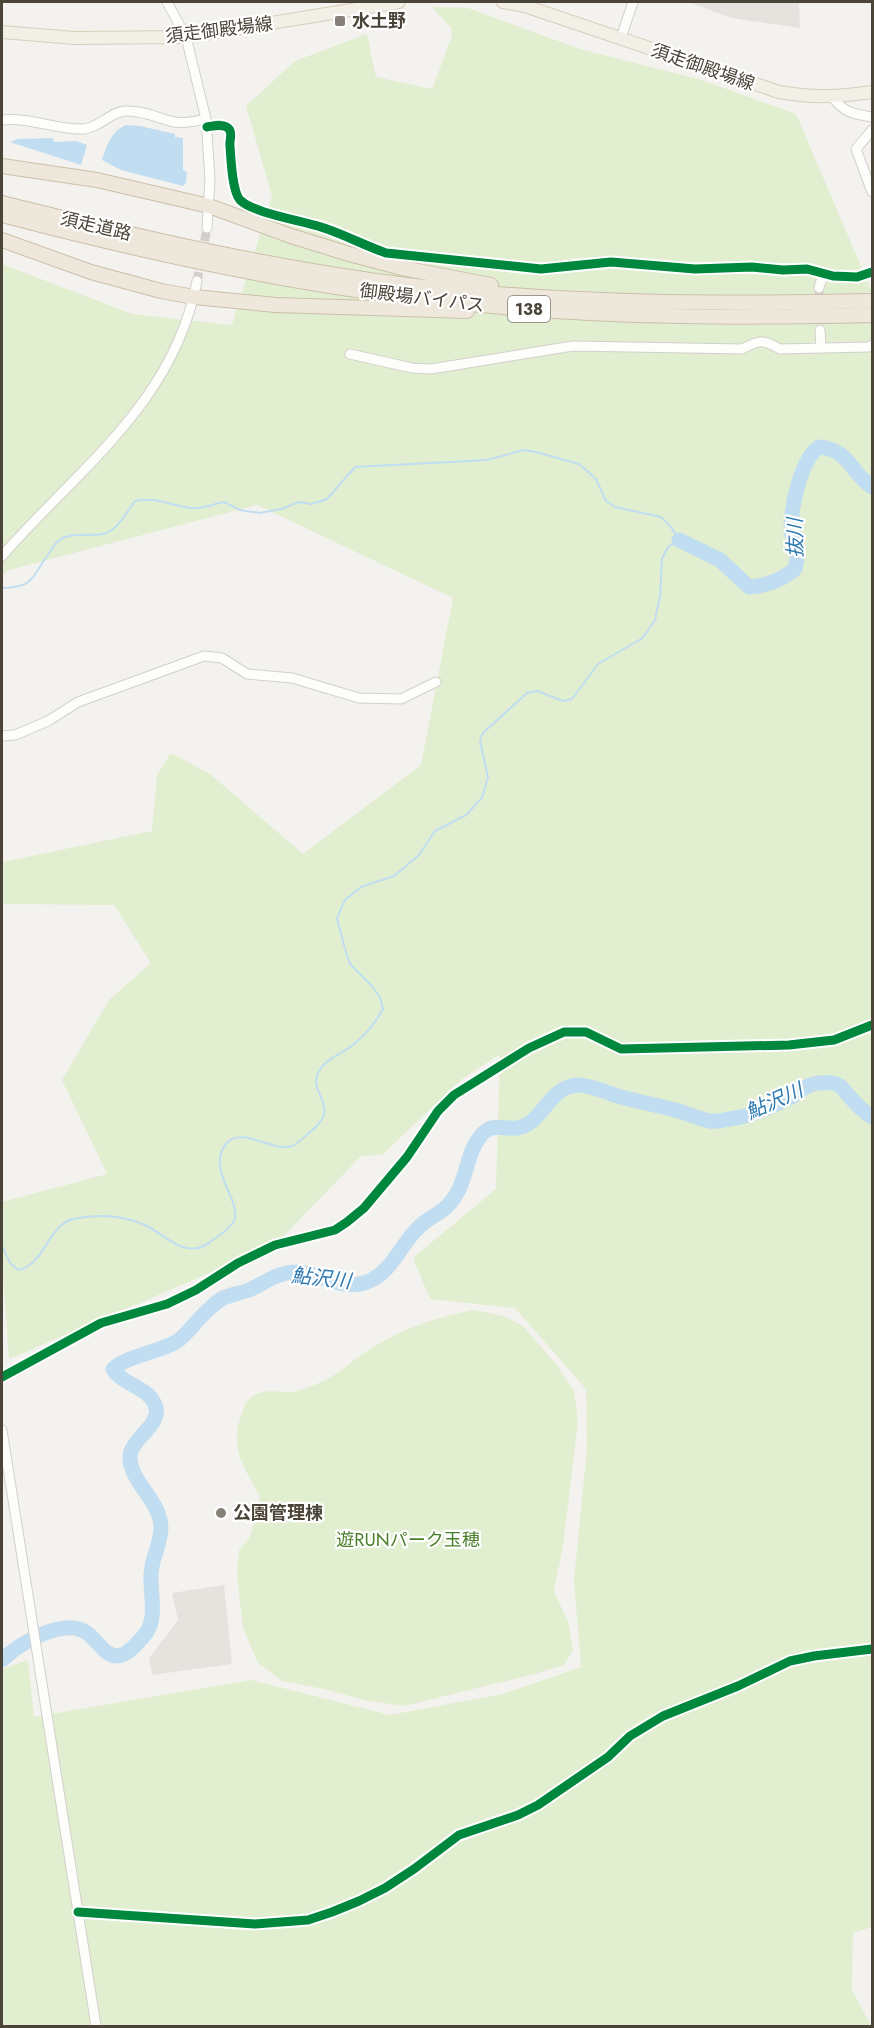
<svg xmlns="http://www.w3.org/2000/svg" width="874" height="2028" viewBox="0 0 874 2028" font-family="Jost,'Noto Sans JP',sans-serif">
  <style>
    .green { fill: #e1eecf }
    .parking { fill: #e6e3df }
    .water { fill: #c0ddf1 }
    .lines { fill: none; stroke-linecap: round; stroke-linejoin: round }
    .stream { stroke: #c0ddf1; stroke-width: 2 }
    .river { stroke: #c0ddf1; stroke-width: 15 }
    .minor-tunnel { stroke: #d2cfca; stroke-width: 9; stroke-dasharray: 9 4.5; stroke-linecap: butt }
    .minor-casing { stroke: #d2d0cb; stroke-width: 11 }
    .major-casing { stroke: #d6cebb; stroke-width: 14 }
    .highway-casing { stroke: #ccbfa9; stroke-width: 16 }
    .minor { stroke: #fdfdfc; stroke-width: 9 }
    .major { stroke: #f2efe6; stroke-width: 12 }
    .highway { stroke: #ede8db; stroke-width: 14 }
    .cycleway-casing { stroke: #fff; stroke-width: 13 }
    .cycleway { stroke: #00873e; stroke-width: 9 }
    .poi-dot { fill: #868178; stroke: #fff; stroke-width: 2 }
    .labels { text-anchor: middle; stroke-width: 4.5; stroke-linejoin: round; paint-order: stroke }
    .shield { fill: #fff; stroke: #817c74; stroke-width: 1.5 }
    .shield-label { font-size: 16px; font-weight: bold; fill: #4b4439 }
    .poi-label { font-size: 18px; font-weight: bold; fill: #4b4439; stroke: #fff; text-anchor: start }
    .street-label { font-size: 18px; fill: #4b4439; stroke: #fff }
    .park-label { font-size: 18px; fill: #4a7f2a; stroke: #fff }
    .water-label { font-size: 20px; font-style: italic; fill: #2e7ab2; stroke: #fff }
  </style>
  <rect width="100%" height="100%" fill="#f4f2ee"/>
  <path class="green" d="M 432,7 L 468,8 L 580,49 L 702,80 L 796,114 L 872,292 L 872,1017 L 866,1020 L 872,1040 L 872,1927 L 853,1933 L 852,1990 L 871,2026 L 2,2026 L 2,1669 L 28,1660 L 34,1717 L 251,1680 L 390,1715 L 503,1694 L 581,1667 L 574,1580 L 587,1448 L 586,1389 L 515,1308 L 430,1299 L 413,1258 L 496,1189 L 500,1054 L 462,1079 L 382,1155 L 361,1156 L 275,1245 L 9,1359 L 2,1259 L 2,1202 L 107,1174 L 62,1080 L 109,1000 L 151,963 L 114,905 L 2,904 L 2,862 L 152,831 L 157,775 L 171,753 L 210,774 L 303,854 L 421,765 L 453,598 L 257,505 L 9,570 L 2,575 L 2,264 L 132,314 L 232,325 L 272,196 L 246,106 L 295,61 L 367,34 L 376,77 L 432,89 L 452,36 L 451,28 Z
    M 474,1310 L 504,1316 L 523,1326 L 555,1363 L 574,1391 L 578,1422 L 563,1546 L 554,1591 L 568,1622 L 573,1650 L 564,1665 L 538,1673 L 404,1706 L 364,1700 L 324,1689 L 282,1681 L 258,1663 L 243,1628 L 237,1574 L 239,1550 L 250,1537 L 260,1497 C 245,1468 229,1449 241,1416 C 243,1412 244,1406 246,1403 C 260,1384 280,1395 297,1391 C 304,1389 312,1386 319,1383 C 339,1375 353,1359 372,1348 C 403,1328 438,1317 474,1310 Z"/>
  <path class="parking" d="M 688,2 L 799,2 L 800,28 L 731,18 Z
    M 224,1585 L 232,1664 L 152,1675 L 149,1658 L 178,1620 L 172,1593 Z"/>
  <path class="water" d="M 126,125 L 140,126 L 175,134 L 175,137 L 183,138 L 183,170 L 187,172 L 186,183 L 183,186 L 121,170 L 102,160 C 107,146 111,131 126,125 Z
    M 53,138 L 54,142 L 76,141 L 87,145 L 81,165 L 10,142 L 18,139 Z"/>
  <g class="lines">
    <path class="stream" d="M 2,588 C 37,587 31,576 50,552 C 52,549 55,544 58,541 C 74,529 99,540 112,530 C 122,523 128,510 135,501 C 155,496 171,506 191,508 C 203,509 213,504 224,502 L 240,510 L 260,513 L 281,509 L 299,502 L 311,504 L 327,499 L 355,467 L 487,460 L 524,450 L 536,452 L 579,464 L 596,479 L 606,501 L 615,507 L 661,517 L 671,527 L 679,540 L 668,547 L 662,559 L 660,596 L 655,620 L 647,632 L 641,639 L 598,664 L 572,699 L 563,701 L 537,691 L 527,693 L 483,733 L 480,741 L 488,777 L 482,798 L 466,815 L 435,831 L 419,855 L 394,876 L 361,887 L 345,900 L 341,908 L 337,919 L 347,956 L 351,965 L 371,985 L 380,997 L 383,1009 C 376,1022 366,1034 354,1044 C 343,1054 327,1057 319,1071 C 306,1094 344,1106 310,1132 C 305,1136 298,1144 292,1146 C 274,1153 242,1126 227,1143 C 204,1168 243,1201 234,1221 C 230,1228 223,1233 217,1237 C 211,1241 205,1247 198,1248 C 178,1252 162,1233 145,1225 C 122,1215 97,1214 73,1219 C 48,1225 45,1265 18,1270 L 10,1263 L 2,1246"/>
    <path class="river" d="M 679,540 L 720,560 L 749,587 C 767,586 781,581 795,569 C 796,564 798,557 797,551 C 796,543 791,536 791,529 C 791,507 801,459 819,447 C 850,450 850,472 872,487
      M 2,1660 C 19,1644 60,1619 84,1631 C 98,1638 106,1663 124,1654 C 131,1651 146,1635 149,1628 C 156,1612 150,1590 151,1574 C 152,1554 166,1535 159,1516 C 153,1496 132,1481 130,1459 C 129,1439 160,1427 156,1408 C 151,1387 123,1386 113,1369 C 124,1357 159,1352 176,1342 C 185,1337 196,1321 205,1313 C 210,1308 216,1302 223,1298 C 231,1295 240,1293 249,1290 C 264,1283 279,1272 296,1272 C 318,1271 342,1292 367,1282 C 391,1273 400,1246 417,1229 C 432,1213 445,1215 457,1193 C 467,1176 467,1154 479,1138 C 495,1115 511,1139 532,1121 C 547,1108 555,1087 577,1085 C 592,1085 607,1093 621,1097 C 639,1102 657,1105 675,1110 C 687,1113 699,1119 710,1121 C 716,1122 723,1120 729,1119 C 753,1116 771,1107 793,1096 C 798,1093 803,1088 808,1086 C 816,1082 832,1081 840,1086 C 843,1088 846,1093 849,1096 C 856,1104 863,1112 872,1117"/>
    <path class="minor-tunnel" d="M 197,281 L 207,228
      M 819,288 L 820,330"/>
    <g class="minor-casing">
      <path id="minor" d="M 167,2 L 186,37 L 206,119 L 210,180 L 207,228
        M 621,38 L 633,2
        M 832,97 C 845,113 853,114 872,117
        M 2,120 C 31,117 56,130 83,129 C 99,128 110,112 125,111 C 142,110 158,118 174,122 C 185,124 196,121 206,119
        M 207,127 C 214,126 224,123 229,129 C 233,134 229,141 230,146 C 231,159 232,191 240,200 C 254,214 307,221 327,229 C 347,236 366,246 386,253 L 541,269 L 611,262 L 695,269 L 752,267 L 783,270 L 807,269 L 833,276 L 857,277 L 872,272
        M 872,130 L 856,149 L 872,192
        M 819,288 L 823,274
        M 820,330 L 821,347
        M 350,354 L 412,368 L 431,369 L 573,346 L 742,349 C 759,340 763,339 780,349 L 868,347 L 872,345
        M 2,556 C 78,469 174,403 197,281
        M 2,736 L 15,735 L 48,721 L 78,702 L 204,656 L 222,658 L 247,674 L 292,678 L 359,698 L 401,699 L 436,682
        M 2,1377 L 101,1323 L 167,1304 L 196,1290 L 238,1263 L 275,1245 L 335,1230 L 347,1222 L 364,1208 L 407,1157 L 438,1111 L 454,1095 L 529,1048 L 564,1032 L 586,1032 L 621,1049 L 789,1045 L 834,1040 L 872,1025
        M 2,1430 L 96,2026
        M 78,1912 L 255,1924 L 308,1920 L 332,1912 L 359,1901 L 385,1888 L 414,1869 L 459,1835 L 518,1815 L 538,1805 L 608,1757 L 630,1736 L 663,1716 L 738,1686 L 790,1661 L 814,1656 L 872,1649"/>
    </g>
    <g class="major-casing">
      <path id="major" d="M 503,2 L 525,6 L 779,92 C 814,98 837,97 872,92
        M 2,32 L 75,38 L 186,37 L 399,2"/>
    </g>
    <g class="highway-casing">
      <path id="highway" d="M 2,166 L 97,180 L 209,206 L 291,236 L 349,254 L 402,268 L 491,285
        M 2,203 C 138,237 275,269 415,286 C 567,304 720,304 872,301
        M 2,215 C 162,257 326,292 492,306 C 618,318 746,318 872,315
        M 2,240 L 91,272 L 161,291 L 194,297 L 276,305 L 467,311"/>
    </g>
    <use href="#minor" class="minor"/>
    <use href="#major" class="major"/>
    <use href="#highway" class="highway"/>
    <g class="cycleway-casing">
      <path id="cycleway" d="M 207,127 C 214,126 224,123 229,129 C 233,134 229,141 230,146 C 231,159 232,191 240,200 C 254,214 307,221 327,229 C 347,236 366,246 386,253 L 541,269 L 611,262 L 695,269 L 752,267 L 783,270 L 807,269 L 833,276 L 857,277 L 872,272
        M 2,1377 L 101,1323 L 167,1304 L 196,1290 L 238,1263 L 275,1245 L 335,1230 L 347,1222 L 364,1208 L 407,1157 L 438,1111 L 454,1095 L 529,1048 L 564,1032 L 586,1032 L 621,1049 L 789,1045 L 834,1040 L 872,1025
        M 78,1912 L 255,1924 L 308,1920 L 332,1912 L 359,1901 L 385,1888 L 414,1869 L 459,1835 L 518,1815 L 538,1805 L 608,1757 L 630,1736 L 663,1716 L 738,1686 L 790,1661 L 814,1656 L 872,1649"/>
    </g>
    <use href="#cycleway" class="cycleway"/>
  </g>
  <g class="poi-dot">
    <rect x="334" y="15" width="12" height="12" rx="3"/>
    <circle cx="221" cy="1513" r="6"/>
  </g>
  <g class="labels">
    <rect class="shield" x="508" y="296" width="42" height="26" rx="4.5"/>
    <g class="shield-label">
      <text x="529" y="315">138</text>
    </g>
    <g class="poi-label">
      <text x="352" y="27">水土野</text>
      <text x="233" y="1519">公園管理棟</text>
    </g>
    <g class="street-label">
      <text transform="translate(219 30) rotate(-7)" y="6">須走御殿場線</text>
      <text transform="translate(703 67) rotate(19)" y="6">須走御殿場線</text>
      <text transform="translate(96 226) rotate(13)" y="6">須走道路</text>
      <text transform="translate(422 298) rotate(7)" y="6">御殿場バイパス</text>
    </g>
    <g class="park-label">
      <text x="408" y="1546">遊RUNパーク玉穂</text>
    </g>
    <g class="water-label">
      <text transform="translate(795 538) rotate(-91)" y="7">抜川</text>
      <text transform="translate(774 1101) rotate(-24)" y="7">鮎沢川</text>
      <text transform="translate(321 1278) rotate(6)" y="7">鮎沢川</text>
    </g>
  </g>
  <rect width="874" height="2028" fill="none" stroke="#4b4439" stroke-width="6"/>
</svg>
